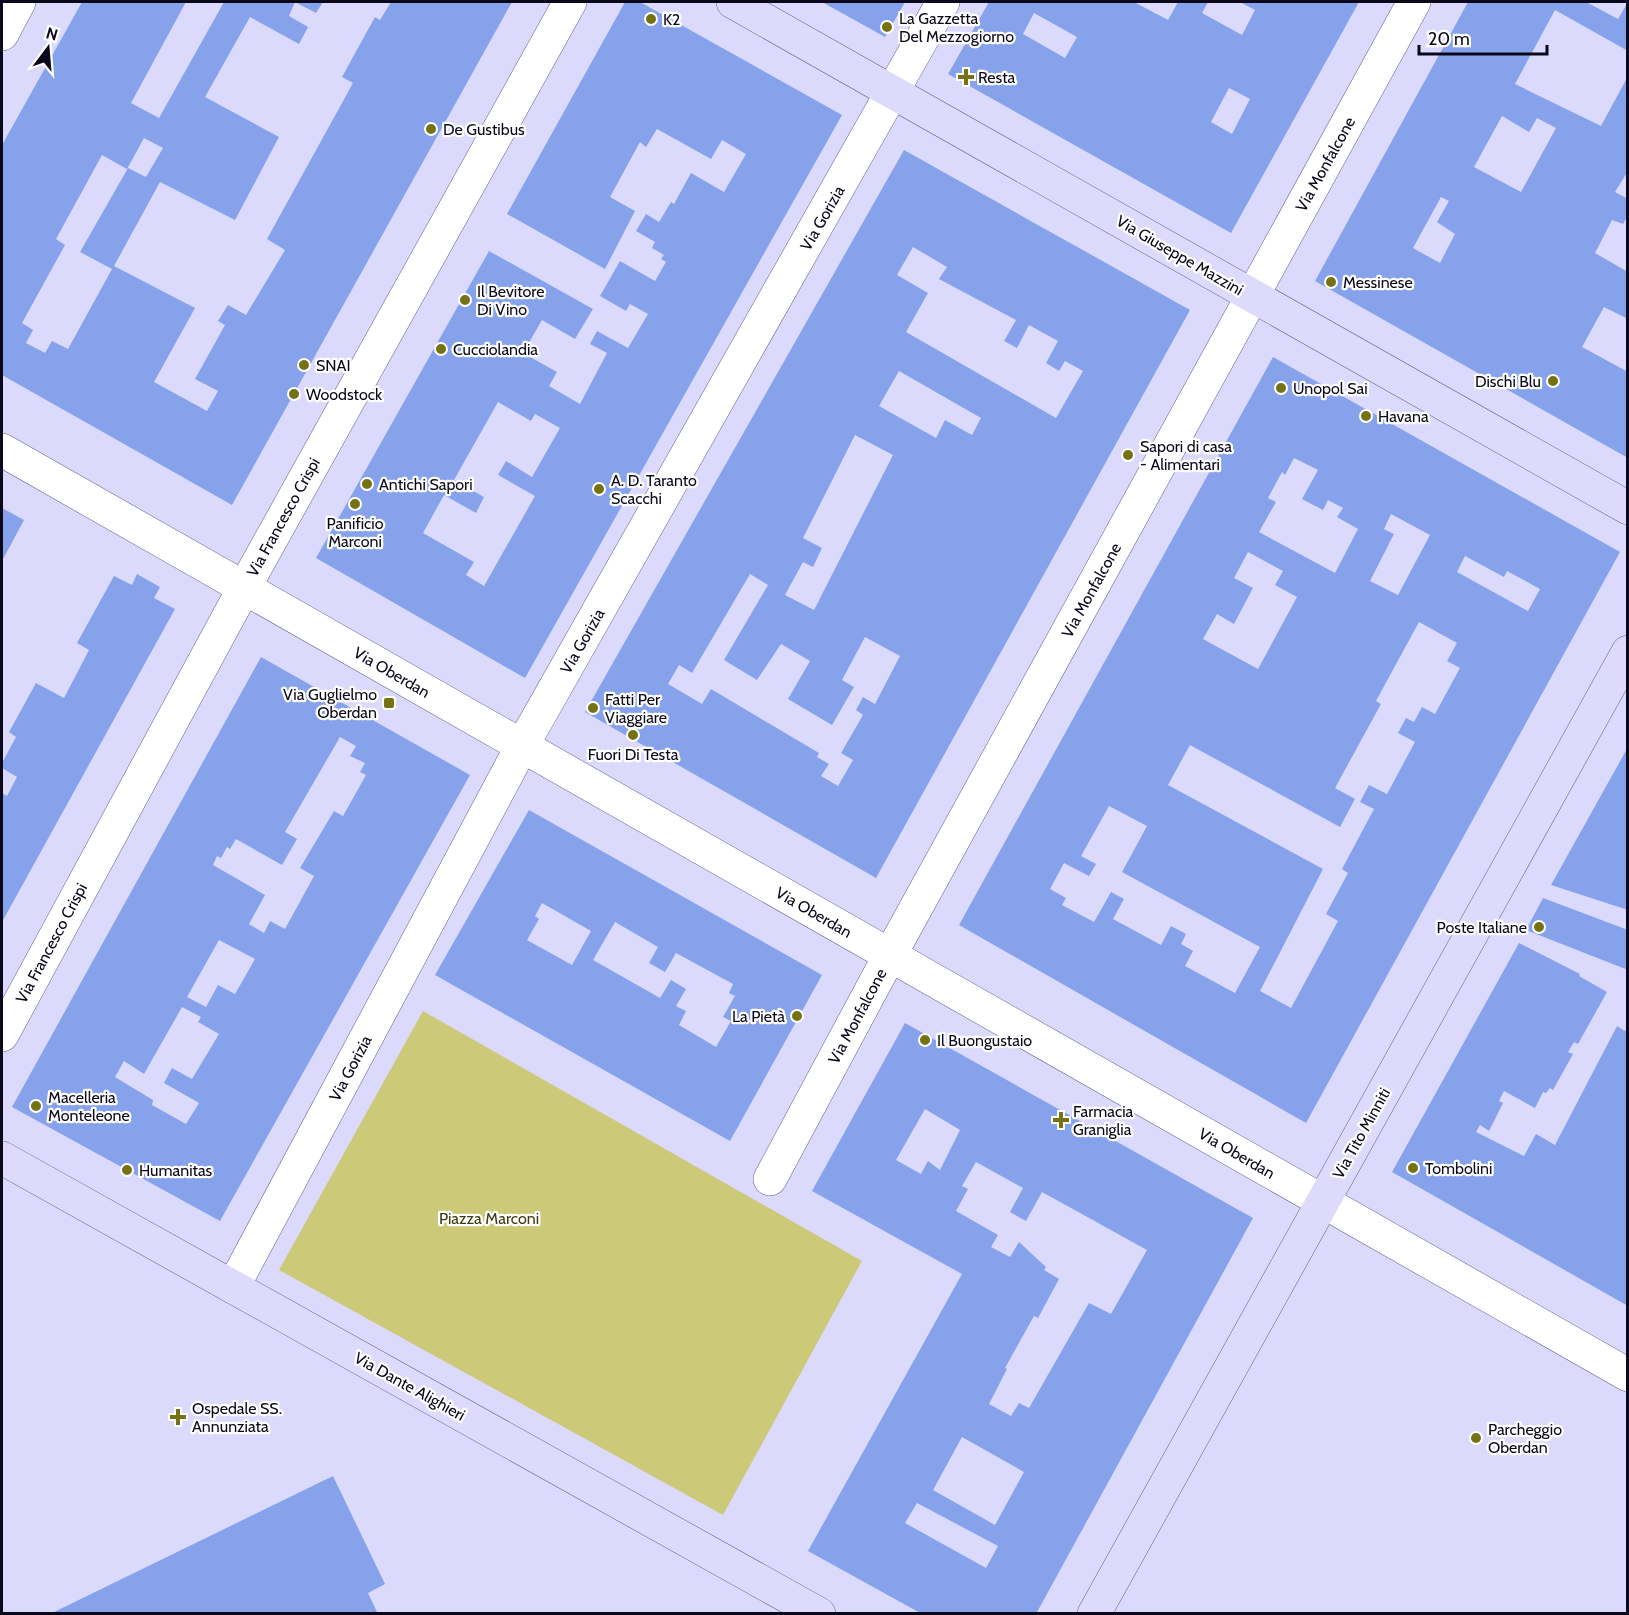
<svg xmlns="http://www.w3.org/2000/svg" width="1629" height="1615" viewBox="0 0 1629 1615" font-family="Cabin,sans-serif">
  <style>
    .green { fill: #ccca78 }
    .building { fill: #85a2eb; fill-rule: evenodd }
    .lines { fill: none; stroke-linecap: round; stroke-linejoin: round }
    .street-casing { stroke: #645f92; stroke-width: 34 }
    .secondary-casing { stroke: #645f92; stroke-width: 34 }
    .street { stroke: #fff; stroke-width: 33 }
    .secondary { stroke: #dedafc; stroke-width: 33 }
    .poi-dot { fill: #757214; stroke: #fff; stroke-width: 2 }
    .labels { text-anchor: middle; stroke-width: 4.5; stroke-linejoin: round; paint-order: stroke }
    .poi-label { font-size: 16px; fill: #0b081b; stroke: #fff; text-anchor: start }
    .street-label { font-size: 16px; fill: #0b081b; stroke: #fff }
    .park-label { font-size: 16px; fill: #3d3c15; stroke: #fff }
  </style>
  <rect width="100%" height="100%" fill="#dbdafd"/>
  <path class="green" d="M 423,1011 L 862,1261 L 723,1515 L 279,1270 Z"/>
  <path class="building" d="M 82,2 L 186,2 L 131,103 L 159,118 L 224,2 L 323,2 L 316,13 L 295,2 L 289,16 L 308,27 L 299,44 L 250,17 L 205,97 L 279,137 L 235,220 L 160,182 L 114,266 L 195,308 L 154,382 L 207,411 L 218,391 L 195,379 L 225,325 L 218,321 L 228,305 L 246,315 L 285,250 L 267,239 L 353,83 L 342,77 L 375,17 L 380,20 L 391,2 L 512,2 L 232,505 L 2,375 L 2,145 ZM 144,138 L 163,148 L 146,177 L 128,168 L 80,252 L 112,269 L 68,349 L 52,341 L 45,353 L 26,343 L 33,330 L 22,323 L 65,245 L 56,239 L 102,155 L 127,169 Z
    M 625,2 L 640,2 L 842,115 L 525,678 L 316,558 L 489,251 L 593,309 L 575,339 L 542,320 L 523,353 L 557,372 L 549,386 L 580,404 L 607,353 L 590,344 L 597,331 L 628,348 L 648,314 L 630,304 L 626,311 L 600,296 L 620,261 L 655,281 L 666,262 L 661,259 L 664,255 L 652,248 L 655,242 L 636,231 L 646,214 L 659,222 L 671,202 L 674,204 L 691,173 L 724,192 L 746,154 L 722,140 L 711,159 L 657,129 L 646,147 L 640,142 L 610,197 L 635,211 L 605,269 L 507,214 ZM 498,402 L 531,421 L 535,414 L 560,428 L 532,477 L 506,461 L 498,475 L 535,496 L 484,586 L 466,575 L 474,562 L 423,533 L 444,495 L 476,513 L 484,497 L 454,480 Z
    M 822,2 L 905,2 L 885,37 Z
    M 989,2 L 1134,2 L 1168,20 L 1178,2 L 1208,2 L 1202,13 L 1242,35 L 1255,10 L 1240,2 L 1359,2 L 1231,233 L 948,74 ZM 1034,13 L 1077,37 L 1065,58 L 1023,34 ZM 1229,88 L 1250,99 L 1232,134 L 1211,122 Z
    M 1468,2 L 1586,2 L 1618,19 L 1628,2 L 1628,51 L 1555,10 L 1515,84 L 1601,126 L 1628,76 L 1628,171 L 1615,192 L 1628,199 L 1628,215 L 1623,224 L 1612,220 L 1595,253 L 1628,272 L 1628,319 L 1604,307 L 1582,347 L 1628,372 L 1628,458 L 1315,281 ZM 1502,116 L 1529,132 L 1537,118 L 1556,128 L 1521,192 L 1474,167 ZM 1441,197 L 1449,201 L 1437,222 L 1455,234 L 1440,263 L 1413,248 Z
    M 904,150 L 1190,310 L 876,878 L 585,712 ZM 913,247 L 947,267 L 939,279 L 1016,320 L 1004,341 L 1017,348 L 1029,325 L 1058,341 L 1046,363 L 1059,371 L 1065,361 L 1083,371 L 1056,418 L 906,332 L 928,293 L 897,275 ZM 899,371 L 981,418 L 972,435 L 945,420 L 936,438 L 879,406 ZM 855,435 L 893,455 L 814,610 L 785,595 L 803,562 L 813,567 L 822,548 L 803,538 ZM 750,574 L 768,585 L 724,660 L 757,680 L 781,644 L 810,661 L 788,699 L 832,725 L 854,687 L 842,680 L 865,637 L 900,656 L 875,704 L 863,697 L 856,710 L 863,715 L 841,753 L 853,760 L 838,786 L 821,776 L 829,764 L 817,757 L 819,753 L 711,689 L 702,704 L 668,684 L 679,665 L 692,673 Z
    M 1273,357 L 1620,552 L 1306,1123 L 959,925 ZM 1294,458 L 1318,470 L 1302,499 L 1323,510 L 1328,500 L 1343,508 L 1337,517 L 1358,529 L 1335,573 L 1259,532 L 1276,502 L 1268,498 L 1282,472 L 1285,475 ZM 1391,514 L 1430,535 L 1398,595 L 1370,581 L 1394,534 L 1384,529 ZM 1248,552 L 1283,571 L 1275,585 L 1297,597 L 1258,669 L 1203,639 L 1217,614 L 1234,624 L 1253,588 L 1234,578 ZM 1465,556 L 1504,577 L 1507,571 L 1540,589 L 1528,611 L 1457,572 ZM 1419,622 L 1457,643 L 1447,661 L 1460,668 L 1435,714 L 1422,707 L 1414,722 L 1406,718 L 1398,733 L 1415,742 L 1387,794 L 1369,785 L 1360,802 L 1374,809 L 1342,869 L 1348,873 L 1326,914 L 1338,921 L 1291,1008 L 1260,991 L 1323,869 L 1168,785 L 1190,745 L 1340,827 L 1355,799 L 1335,788 L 1381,704 L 1376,701 ZM 1109,806 L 1147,826 L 1122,872 L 1260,947 L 1235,993 L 1185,966 L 1193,951 L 1181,944 L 1186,934 L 1171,926 L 1161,945 L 1113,919 L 1124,899 L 1111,892 L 1094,922 L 1062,905 L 1066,898 L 1050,889 L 1064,863 L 1089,876 L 1096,864 L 1081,856 Z
    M 2,508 L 24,520 L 2,561 Z
    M 137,574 L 160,587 L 154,598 L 175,609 L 2,922 L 2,793 L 7,796 L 17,777 L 2,768 L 2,763 L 16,737 L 9,732 L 36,683 L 64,698 L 89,650 L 77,643 L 114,576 L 132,585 Z
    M 261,657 L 470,775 L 220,1221 L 12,1107 ZM 340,737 L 356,746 L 350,756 L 365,763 L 360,772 L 366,775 L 343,816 L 334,811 L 300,868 L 314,876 L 285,929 L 270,921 L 264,933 L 249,924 L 265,895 L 213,865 L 217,856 L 221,858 L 227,847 L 230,849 L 236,839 L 282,865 L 297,839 L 285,832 ZM 219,940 L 255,959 L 235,994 L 218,985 L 206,1007 L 187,997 ZM 182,1007 L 201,1017 L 198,1022 L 219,1034 L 192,1079 L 172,1068 L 164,1083 L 199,1103 L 186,1124 L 152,1105 L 153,1100 L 115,1077 L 124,1061 L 144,1074 Z
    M 1628,747 L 1628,910 L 1551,885 Z
    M 529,810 L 822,975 L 730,1141 L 435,975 ZM 542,903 L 591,931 L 572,965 L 527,940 L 539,919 L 535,916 ZM 615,922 L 658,947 L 649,963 L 665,972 L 676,953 L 733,984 L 729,993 L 735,996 L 723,1017 L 731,1021 L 716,1047 L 679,1025 L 686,1011 L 676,1006 L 686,989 L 671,980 L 660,998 L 593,960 Z
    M 1543,898 L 1628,930 L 1628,970 L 1526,930 Z
    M 1519,943 L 1580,974 L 1579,976 L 1607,992 L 1578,1044 L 1574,1042 L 1568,1052 L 1573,1054 L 1553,1090 L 1550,1088 L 1546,1093 L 1543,1092 L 1535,1108 L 1504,1091 L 1499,1101 L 1503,1103 L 1489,1131 L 1480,1125 L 1476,1132 L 1524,1156 L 1536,1134 L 1555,1145 L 1617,1026 L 1625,1031 L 1628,1027 L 1628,1306 L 1392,1172 Z
    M 905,1023 L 1253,1218 L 1036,1614 L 922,1614 L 808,1551 L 962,1274 L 812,1191 ZM 925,1109 L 960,1130 L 940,1170 L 928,1161 L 921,1174 L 896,1160 ZM 976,1162 L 1023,1188 L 1010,1212 L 1026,1221 L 1042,1192 L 1147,1250 L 1111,1314 L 1089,1303 L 1029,1408 L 1019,1403 L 1011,1416 L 989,1404 L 1007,1369 L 1005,1368 L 1034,1316 L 1038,1318 L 1059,1279 L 1044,1270 L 1046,1267 L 1019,1242 L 1010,1257 L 991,1247 L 998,1235 L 956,1211 L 968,1189 L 962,1186 ZM 962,1437 L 1024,1472 L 995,1525 L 933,1490 ZM 917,1503 L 998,1546 L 986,1568 L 905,1523 Z
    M 333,1476 L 385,1584 L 368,1593 L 378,1614 L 50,1614 Z"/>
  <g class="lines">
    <g class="street-casing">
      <path id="street" d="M 2,34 L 19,2
        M 2,450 L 1628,1375
        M 2,1035 L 244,588 L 570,2
        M 770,1179 L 890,955 L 1414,2
        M 233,1287 L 522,746 L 943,2"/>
    </g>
    <g class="secondary-casing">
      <path id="secondary" d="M 733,2 L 1628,508
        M 2,1158 L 819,1614
        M 1094,1614 L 1628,652"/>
    </g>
    <use href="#street" class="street"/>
    <use href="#secondary" class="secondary"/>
  </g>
  <g class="poi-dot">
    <circle cx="651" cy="19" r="6"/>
    <circle cx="887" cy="27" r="6"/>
    <path d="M963 68h6v6h6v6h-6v6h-6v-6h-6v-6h6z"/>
    <circle cx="431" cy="129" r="6"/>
    <circle cx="1331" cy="282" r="6"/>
    <circle cx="465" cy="300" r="6"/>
    <circle cx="441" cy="349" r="6"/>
    <circle cx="304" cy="365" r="6"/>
    <circle cx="1553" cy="381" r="6"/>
    <circle cx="1281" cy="388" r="6"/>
    <circle cx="294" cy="394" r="6"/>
    <circle cx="1366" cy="416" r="6"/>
    <circle cx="1128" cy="455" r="6"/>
    <circle cx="367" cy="484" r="6"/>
    <circle cx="599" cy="489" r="6"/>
    <circle cx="355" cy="504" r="6"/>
    <rect x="383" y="697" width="12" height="12" rx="3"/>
    <circle cx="593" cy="708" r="6"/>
    <circle cx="633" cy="735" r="6"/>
    <circle cx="1539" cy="927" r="6"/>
    <circle cx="797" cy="1016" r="6"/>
    <circle cx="925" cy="1040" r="6"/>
    <circle cx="36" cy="1106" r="6"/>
    <path d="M1058 1111h6v6h6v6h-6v6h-6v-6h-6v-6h6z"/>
    <circle cx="1413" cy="1168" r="6"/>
    <circle cx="127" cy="1170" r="6"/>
    <path d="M175 1408h6v6h6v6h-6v6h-6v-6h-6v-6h6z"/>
    <circle cx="1476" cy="1438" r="6"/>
  </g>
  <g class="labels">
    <g class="poi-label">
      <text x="899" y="24">La Gazzetta<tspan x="899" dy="18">Del Mezzogiorno</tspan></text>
      <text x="663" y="25">K2</text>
      <text x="978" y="83">Resta</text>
      <text x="443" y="135">De Gustibus</text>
      <text x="1343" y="288">Messinese</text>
      <text x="477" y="297">Il Bevitore<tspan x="477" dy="18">Di Vino</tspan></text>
      <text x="453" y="355">Cucciolandia</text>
      <text x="316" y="371">SNAI</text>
      <text x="1541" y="387" text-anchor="end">Dischi Blu</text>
      <text x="1293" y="394">Unopol Sai</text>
      <text x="306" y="400">Woodstock</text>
      <text x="1378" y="422">Havana</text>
      <text x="1140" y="452">Sapori di casa<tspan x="1140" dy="18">- Alimentari</tspan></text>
      <text x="611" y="486">A. D. Taranto<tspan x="611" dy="18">Scacchi</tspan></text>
      <text x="379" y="490">Antichi Sapori</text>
      <text x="355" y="529" text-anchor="middle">Panificio<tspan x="355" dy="18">Marconi</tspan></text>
      <text x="377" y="700" text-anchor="end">Via Guglielmo<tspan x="377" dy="18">Oberdan</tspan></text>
      <text x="605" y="705">Fatti Per<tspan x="605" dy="18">Viaggiare</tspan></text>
      <text x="633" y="760" text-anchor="middle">Fuori Di Testa</text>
      <text x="1527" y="933" text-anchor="end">Poste Italiane</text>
      <text x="785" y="1022" text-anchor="end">La Pietà</text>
      <text x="937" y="1046">Il Buongustaio</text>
      <text x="48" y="1103">Macelleria<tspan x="48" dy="18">Monteleone</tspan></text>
      <text x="1073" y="1117">Farmacia<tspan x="1073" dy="18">Graniglia</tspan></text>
      <text x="1425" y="1174">Tombolini</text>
      <text x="139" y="1176">Humanitas</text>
      <text x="192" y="1414">Ospedale SS.<tspan x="192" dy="18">Annunziata</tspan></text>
      <text x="1488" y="1435">Parcheggio<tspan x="1488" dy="18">Oberdan</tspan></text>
    </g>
    <g class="street-label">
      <text transform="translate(1325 164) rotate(-61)" y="6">Via Monfalcone</text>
      <text transform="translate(822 218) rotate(-60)" y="6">Via Gorizia</text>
      <text transform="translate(1180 255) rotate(30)" y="6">Via Giuseppe Mazzini</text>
      <text transform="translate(283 517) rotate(-61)" y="6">Via Francesco Crispi</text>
      <text transform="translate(1091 590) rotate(-61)" y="6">Via Monfalcone</text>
      <text transform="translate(582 641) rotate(-60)" y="6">Via Gorizia</text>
      <text transform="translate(392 672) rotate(30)" y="6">Via Oberdan</text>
      <text transform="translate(814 912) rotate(30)" y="6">Via Oberdan</text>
      <text transform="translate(51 943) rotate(-62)" y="6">Via Francesco Crispi</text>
      <text transform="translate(857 1016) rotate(-62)" y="6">Via Monfalcone</text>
      <text transform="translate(350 1068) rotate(-62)" y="6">Via Gorizia</text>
      <text transform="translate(1361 1133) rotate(-61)" y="6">Via Tito Minniti</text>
      <text transform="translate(1237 1153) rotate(30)" y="6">Via Oberdan</text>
      <text transform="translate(410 1386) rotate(29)" y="6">Via Dante Alighieri</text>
    </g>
    <g class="park-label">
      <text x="489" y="1224">Piazza Marconi</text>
    </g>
  </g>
  <rect width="1629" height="1615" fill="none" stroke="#0b081b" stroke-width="6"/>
  <g transform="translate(48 48) rotate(16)" stroke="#ffffff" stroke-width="4.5" paint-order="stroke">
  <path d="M0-4.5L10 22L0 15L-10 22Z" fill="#0b081b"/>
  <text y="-9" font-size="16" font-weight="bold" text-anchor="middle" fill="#0b081b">N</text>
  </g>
  <path d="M1419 45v9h128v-9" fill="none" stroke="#0b081b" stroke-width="3"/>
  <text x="1428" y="45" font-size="18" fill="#0b081b" stroke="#ffffff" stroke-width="4.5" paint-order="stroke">20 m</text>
</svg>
